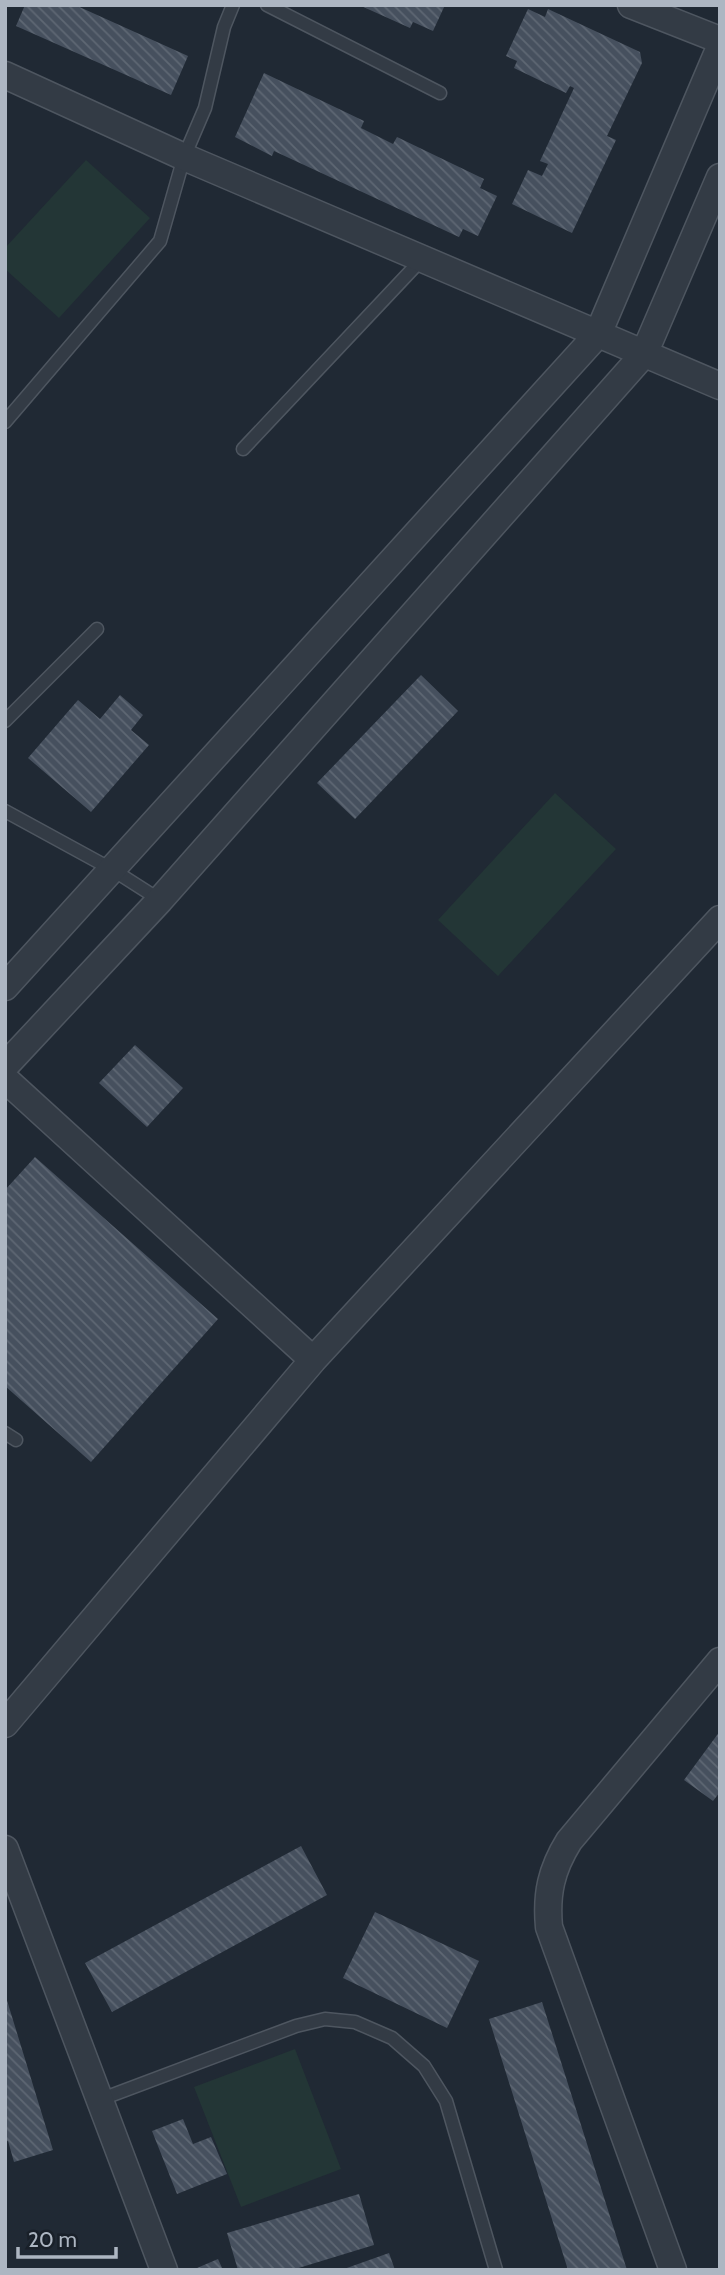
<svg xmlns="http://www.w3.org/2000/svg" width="725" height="2275" viewBox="0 0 725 2275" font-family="Cabin,sans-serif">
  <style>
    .green { fill: #233636 }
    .building { fill: url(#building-back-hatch) }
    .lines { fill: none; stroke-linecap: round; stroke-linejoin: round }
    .service-casing { stroke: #4e5660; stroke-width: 15 }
    .minor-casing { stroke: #4e5660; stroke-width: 29 }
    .service { stroke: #333b45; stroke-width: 12 }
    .minor { stroke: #333b45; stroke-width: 26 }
  </style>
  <defs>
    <pattern id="building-back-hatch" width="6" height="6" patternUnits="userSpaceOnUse" patternTransform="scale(1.75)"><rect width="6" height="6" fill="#46505e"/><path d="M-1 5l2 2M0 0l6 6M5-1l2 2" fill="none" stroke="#5e6773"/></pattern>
  </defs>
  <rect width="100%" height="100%" fill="#202934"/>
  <path class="green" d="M 86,160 L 150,218 L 59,318 L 5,269 L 5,248 Z
    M 555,793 L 616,849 L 498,976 L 438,920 Z
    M 295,2049 L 341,2169 L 241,2207 L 194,2087 Z"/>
  <path class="building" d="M 25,5 L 75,5 L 188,56 L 171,95 L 16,26 Z
    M 359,5 L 445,5 L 433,31 L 413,22 L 410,28 Z
    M 528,9 L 545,17 L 548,9 L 640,52 L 642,63 L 607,136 L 616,140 L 572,233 L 512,204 L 528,170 L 542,176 L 548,164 L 540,161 L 574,88 L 570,86 L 566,93 L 514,68 L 517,61 L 506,56 Z
    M 264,73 L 364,121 L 361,128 L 393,144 L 397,137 L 484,179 L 480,188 L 497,196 L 478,236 L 463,229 L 459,237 L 274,151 L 272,156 L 235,137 Z
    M 421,675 L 458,711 L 355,819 L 317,783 Z
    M 120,695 L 143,715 L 131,730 L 149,745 L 91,812 L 28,758 L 78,700 L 100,719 Z
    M 135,1045 L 183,1088 L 147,1127 L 99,1083 Z
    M 35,1157 L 218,1319 L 91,1462 L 5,1386 L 5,1190 Z
    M 720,1731 L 720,1792 L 713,1801 L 684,1780 Z
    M 301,1846 L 327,1895 L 112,2012 L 85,1963 Z
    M 375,1912 L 479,1961 L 447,2028 L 343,1978 Z
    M 5,1994 L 53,2150 L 14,2162 L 8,2141 L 5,2142 Z
    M 542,2002 L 627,2270 L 568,2270 L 489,2019 Z
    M 183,2119 L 193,2144 L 211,2137 L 227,2174 L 177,2194 L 152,2131 Z
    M 359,2194 L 374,2245 L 292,2270 L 238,2270 L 227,2233 Z
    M 389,2253 L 395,2270 L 344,2270 L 344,2269 Z
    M 218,2259 L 223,2270 L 198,2270 L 197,2268 Z"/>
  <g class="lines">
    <g class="service-casing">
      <path id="service" d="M 267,5 L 440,93
        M 5,422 L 160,241 L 184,157 L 205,108 L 224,27 L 233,5
        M 243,449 L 422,259
        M 5,721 L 97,629
        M 5,811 L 113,870 L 160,900
        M 5,1433 L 16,1440
        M 99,2100 L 296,2026 L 325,2019 L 355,2022 L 392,2038 L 424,2066 L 446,2101 L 496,2270"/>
    </g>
    <g class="minor-casing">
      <path id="minor" d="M 631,5 L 720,40
        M 5,75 L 184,157 L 720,386
        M 5,987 L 598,334 L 720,47
        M 5,1066 L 160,900 L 644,354 L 720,177
        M 5,1079 L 313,1360
        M 5,1724 L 313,1360 L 720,919
        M 5,1849 L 164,2270
        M 673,2270 L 549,1927 C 546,1894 551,1870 569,1841 L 720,1661"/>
    </g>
    <use href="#service" class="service"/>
    <use href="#minor" class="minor"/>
  </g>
  <rect width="725" height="2275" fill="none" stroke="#adb6c2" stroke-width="14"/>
  <path d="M18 2247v10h98v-10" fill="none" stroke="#adb6c2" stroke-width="3.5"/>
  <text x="28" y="2247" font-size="21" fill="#adb6c2" stroke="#192029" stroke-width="5" paint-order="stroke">20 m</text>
</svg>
